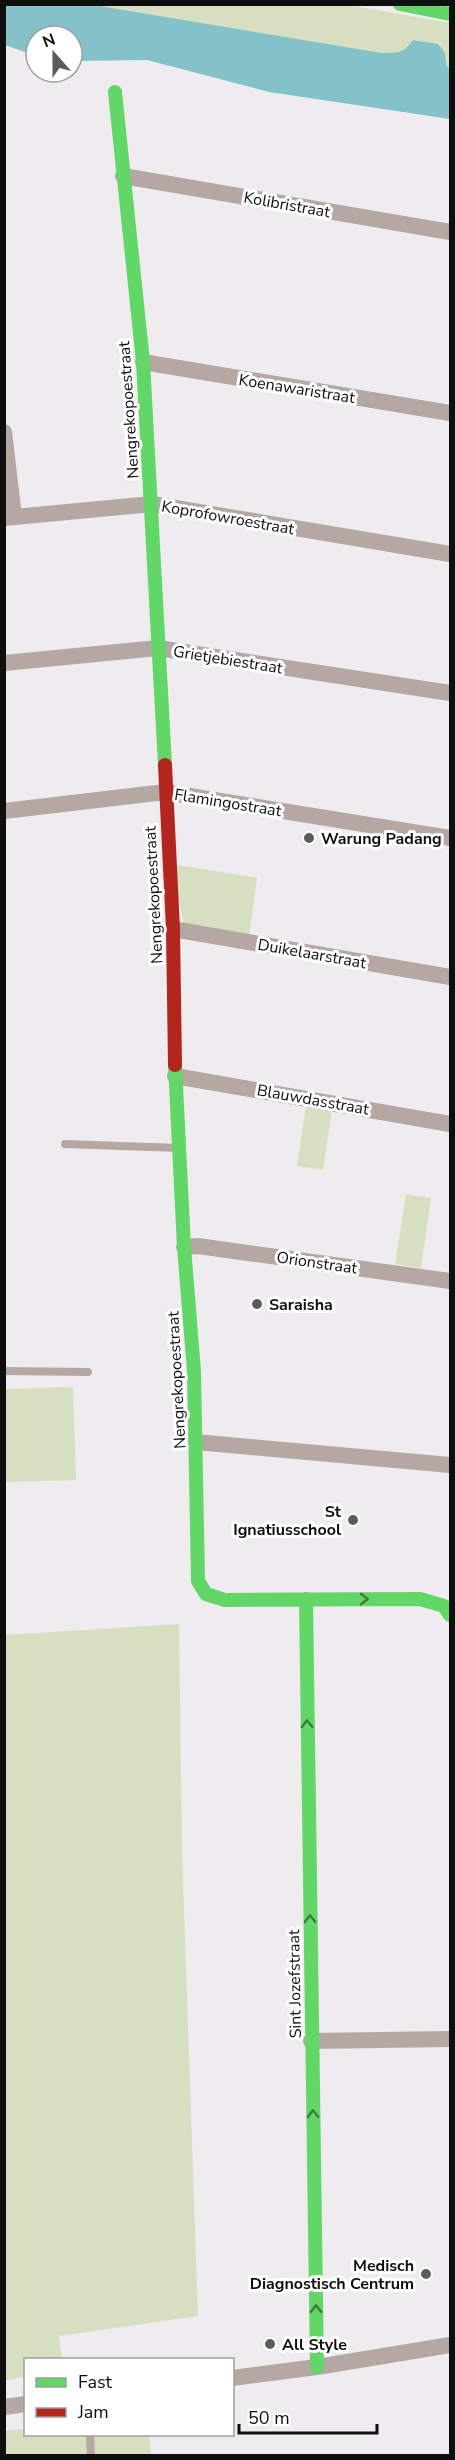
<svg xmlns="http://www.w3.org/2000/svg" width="455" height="2460" viewBox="0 0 455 2460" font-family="'Nunito Sans',sans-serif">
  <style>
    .green { fill: #d6dfc0 }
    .water { fill: #84c2c9 }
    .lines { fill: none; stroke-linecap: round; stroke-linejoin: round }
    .lane { stroke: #b5a8a3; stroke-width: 8 }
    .street { stroke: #b5a8a3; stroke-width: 16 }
    .fast { stroke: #63d668; stroke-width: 14 }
    .jam { stroke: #b3261e; stroke-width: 14 }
    .oneway { stroke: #3d7c40 }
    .poi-dot { fill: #5d5c5d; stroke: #fff; stroke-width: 2 }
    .labels { text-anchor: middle; stroke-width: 6; stroke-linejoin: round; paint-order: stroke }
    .street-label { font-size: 16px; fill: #0f0e0f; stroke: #fff }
    .poi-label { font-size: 16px; font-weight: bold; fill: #0f0e0f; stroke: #fff; text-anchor: start }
  </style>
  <rect width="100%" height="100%" fill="#eeecef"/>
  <path class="green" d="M 94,5 L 348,5 L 450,23 L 450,68 L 447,67 L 445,53 L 437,44 L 414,40 C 404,53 398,53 382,53 Z
    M 172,864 L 257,878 L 249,937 L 184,925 Z
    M 307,1099 L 333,1103 L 323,1170 L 297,1166 Z
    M 406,1194 L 431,1198 L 421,1268 L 395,1264 Z
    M 73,1387 L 76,1480 L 5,1482 L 5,1389 Z
    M 179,1624 L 182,1849 L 198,2316 L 59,2336 L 62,2359 L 26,2360 L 25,2377 L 5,2380 L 5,1635 Z
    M 25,2429 L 26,2434 L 149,2435 L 151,2455 L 5,2455 L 4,2431 Z"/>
  <path class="water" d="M 5,4 L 94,5 L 382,53 C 398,53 404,53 413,40 L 438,44 L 445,53 L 447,67 L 450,68 L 450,119 L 269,92 L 147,60 L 72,61 L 72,36 L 36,36 L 36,56 L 5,45 Z"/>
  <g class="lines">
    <path class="lane" d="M 65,1144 L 178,1148
      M 4,1371 L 88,1372
      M 90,2434 L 91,2456"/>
    <path class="street" d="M 123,176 L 450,232
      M 143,362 L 450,413
      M 4,432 L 14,516
      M 4,518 L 152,504 L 450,554
      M 4,663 L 158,648 L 450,693
      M 4,811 L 165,792 L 450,838
      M 173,929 L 450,977
      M 175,1076 L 450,1124
      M 184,1247 L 198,1246 L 450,1281
      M 196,1442 L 450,1465
      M 311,2041 L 450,2039
      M 232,2378 L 317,2367 L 450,2345
      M 4,2407 L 26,2404"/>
    <path class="fast" d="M 400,4 L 450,14
      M 115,92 L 143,362 L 165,765
      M 175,1065 L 184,1247 L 194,1371 L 198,1581 L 206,1594 L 225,1600 L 420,1599 L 444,1606 L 450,1615
      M 306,1599 L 317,2367"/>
    <path class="jam" d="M 165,765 L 173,929 L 175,1065"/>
  </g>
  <defs><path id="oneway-chevron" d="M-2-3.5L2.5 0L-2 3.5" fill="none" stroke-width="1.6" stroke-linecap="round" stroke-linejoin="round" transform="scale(1.5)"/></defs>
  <g class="oneway">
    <use href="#oneway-chevron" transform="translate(364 1599)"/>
    <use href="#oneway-chevron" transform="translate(307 1724) rotate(-91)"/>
    <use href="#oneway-chevron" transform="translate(310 1919) rotate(-91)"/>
    <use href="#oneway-chevron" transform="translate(313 2114) rotate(-91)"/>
    <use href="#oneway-chevron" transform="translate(316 2309) rotate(-91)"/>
  </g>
  <g class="poi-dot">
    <circle cx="309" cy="838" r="6"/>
    <circle cx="257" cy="1304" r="6"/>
    <circle cx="353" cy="1520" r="6"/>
    <circle cx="426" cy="2274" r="6"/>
    <circle cx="270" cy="2344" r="6"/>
  </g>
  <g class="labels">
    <g class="street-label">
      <text transform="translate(287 204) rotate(10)" y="6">Kolibristraat</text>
      <text transform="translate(297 388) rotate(9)" y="6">Koenawaristraat</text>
      <text transform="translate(128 410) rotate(-94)" y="6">Nengrekopoestraat</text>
      <text transform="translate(228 517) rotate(10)" y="6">Koprofowroestraat</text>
      <text transform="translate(228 659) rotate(9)" y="6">Grietjebiestraat</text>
      <text transform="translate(228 802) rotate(9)" y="6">Flamingostraat</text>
      <text transform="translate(153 895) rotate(-93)" y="6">Nengrekopoestraat</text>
      <text transform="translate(312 953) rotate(10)" y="6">Duikelaarstraat</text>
      <text transform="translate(313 1099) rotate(10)" y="6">Blauwdasstraat</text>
      <text transform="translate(317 1262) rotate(8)" y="6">Orionstraat</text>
      <text transform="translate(176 1380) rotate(-93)" y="6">Nengrekopoestraat</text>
      <text transform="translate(294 1984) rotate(-91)" y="6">Sint Jozefstraat</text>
    </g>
    <g class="poi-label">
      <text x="321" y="844">Warung Padang</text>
      <text x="269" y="1310">Saraisha</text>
      <text x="341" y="1517" text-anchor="end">St<tspan x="341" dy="18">Ignatiusschool</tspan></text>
      <text x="414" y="2271" text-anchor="end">Medisch<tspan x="414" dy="18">Diagnostisch Centrum</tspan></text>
      <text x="282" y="2350">All Style</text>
    </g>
  </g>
  <rect width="455" height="2460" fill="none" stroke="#0f0e0f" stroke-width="12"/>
  <rect x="24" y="2358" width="210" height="78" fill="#ffffff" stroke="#9f9f9f" stroke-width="1.5"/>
  <rect x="36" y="2378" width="30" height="9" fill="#63d668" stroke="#9f9f9f" stroke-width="1.5"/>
  <text x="78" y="2388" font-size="18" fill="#0f0e0f">Fast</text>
  <rect x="36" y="2408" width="30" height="9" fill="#b3261e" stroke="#9f9f9f" stroke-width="1.5"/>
  <text x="78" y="2418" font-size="18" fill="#0f0e0f">Jam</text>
  <g transform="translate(54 54) rotate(339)"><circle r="28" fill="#ffffff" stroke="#9f9f9f" stroke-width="1.5"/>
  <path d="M0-4.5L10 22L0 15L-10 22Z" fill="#5d5c5d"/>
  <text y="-9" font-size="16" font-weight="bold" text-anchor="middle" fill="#0f0e0f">N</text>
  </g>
  <path d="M239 2424v9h138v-9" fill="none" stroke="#0f0e0f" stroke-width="3"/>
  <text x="248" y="2424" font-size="18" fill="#0f0e0f" stroke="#ffffff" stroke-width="4.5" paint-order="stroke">50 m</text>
</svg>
